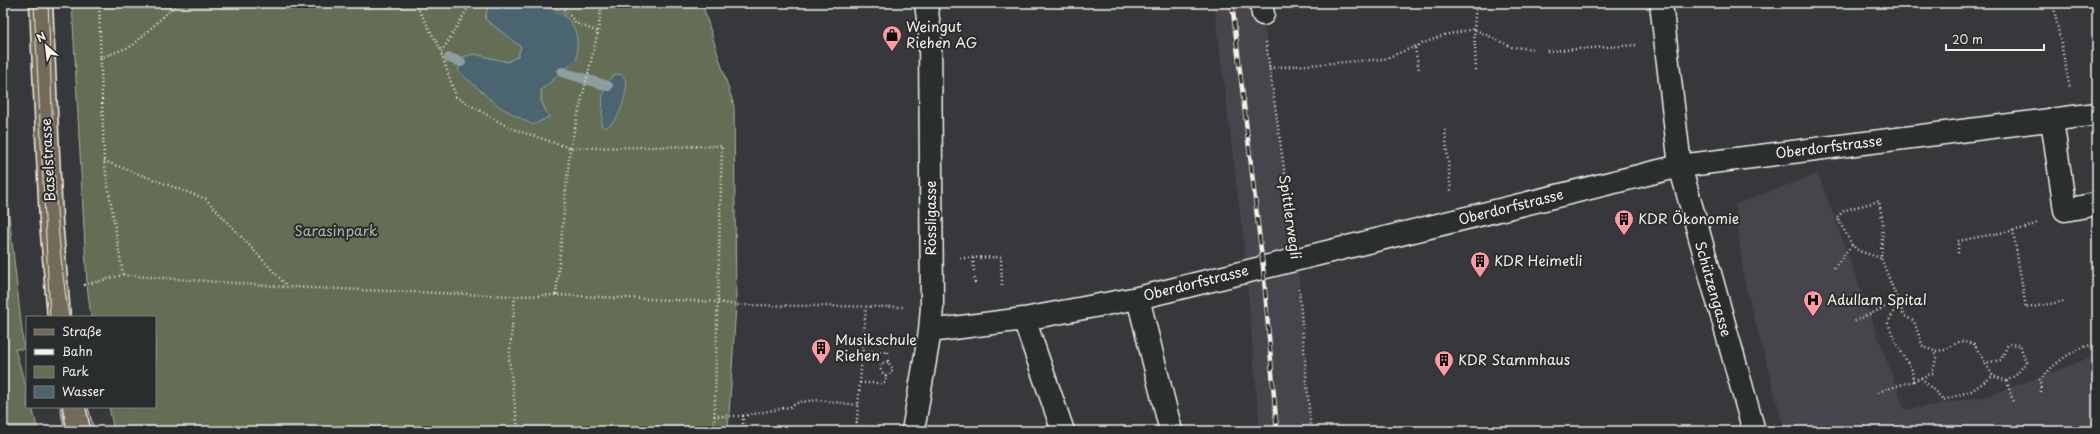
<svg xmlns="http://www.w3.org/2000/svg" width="2100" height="434" viewBox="0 0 2100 434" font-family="'Playpen Sans',sans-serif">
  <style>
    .built { fill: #47454c }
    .green { fill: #636e54; stroke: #acb09e }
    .water { fill: #4b656f; stroke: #8f9d9f }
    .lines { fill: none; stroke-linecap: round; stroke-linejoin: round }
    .stream { stroke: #8f9d9f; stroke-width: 10 }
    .minor-casing { stroke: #f4f1e8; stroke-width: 25 }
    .major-casing { stroke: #f4f1e8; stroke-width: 25 }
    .path { stroke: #f4f1e8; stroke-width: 2.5; stroke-dasharray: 1 3; stroke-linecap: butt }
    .minor { stroke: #2a2d2e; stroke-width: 22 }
    .major { stroke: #736b5a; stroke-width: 22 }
    .tram { stroke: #f4f1e8; stroke-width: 1 }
    .rail-casing { stroke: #f4f1e8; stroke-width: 4.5 }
    .rail { stroke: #2a2d2e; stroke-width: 3; stroke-dasharray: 9; stroke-linecap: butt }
    .labels { text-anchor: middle; stroke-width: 4; stroke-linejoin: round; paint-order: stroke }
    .poi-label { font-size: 14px; fill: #f4f1e8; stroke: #2a2d2e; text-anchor: start }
    .street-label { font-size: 14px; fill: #f4f1e8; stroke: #2a2d2e }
    .park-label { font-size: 14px; fill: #b3b6a5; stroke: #2a2d2e }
  </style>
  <rect width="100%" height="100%" fill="#37383c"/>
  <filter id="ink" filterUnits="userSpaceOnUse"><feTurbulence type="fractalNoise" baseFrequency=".025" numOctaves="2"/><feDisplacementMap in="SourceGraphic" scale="8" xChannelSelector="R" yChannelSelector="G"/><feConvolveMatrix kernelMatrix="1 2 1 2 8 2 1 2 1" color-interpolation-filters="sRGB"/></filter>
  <g filter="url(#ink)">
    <path class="built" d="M 1214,3 L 1261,3 L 1297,258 L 1311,431 L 1260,431 L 1243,237 Z
      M 1818,174 L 1905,410 L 1992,395 L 2097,355 L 2097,431 L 1785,431 L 1744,280 L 1735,204 Z"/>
    <path class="green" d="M 72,3 L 489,3 L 485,19 L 521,47 L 518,56 L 508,62 L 474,54 L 549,117 L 541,101 L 541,90 L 577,59 L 564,13 L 545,3 L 702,3 L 734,106 L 736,305 L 728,431 L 114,431 L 109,407 L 155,407 L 155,317 L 91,317 L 87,285 Z
      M 3,161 L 24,349 L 15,349 L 27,391 L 27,407 L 32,407 L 38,431 L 3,431 Z"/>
    <path class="water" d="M 489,3 C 519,3 559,0 574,28 C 578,36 577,50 577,59 L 541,90 L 541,101 L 549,117 L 533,125 L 498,106 L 458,71 L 463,57 L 474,54 L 508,62 L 518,56 L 521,47 L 485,19 Z
      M 616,74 L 623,75 L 627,83 C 624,100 622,119 605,128 L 601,125 C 605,107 597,84 616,74 Z"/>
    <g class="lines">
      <path class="stream" d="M 449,58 L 461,62
        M 562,72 L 608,86"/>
      <g class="minor-casing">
        <path id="minor" d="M 1261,3 L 1263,14
          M 1661,3 L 1680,166 L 1754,431
          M 2052,120 L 2065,210 L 2097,204
          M 1138,298 L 1171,431
          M 1024,319 L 1063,431
          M 930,331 L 1024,319 L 1138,298 L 1680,166 L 2097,114
          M 913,431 L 930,331 L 932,307 L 930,35 L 926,3"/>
      </g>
      <g class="major-casing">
        <path id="major" d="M 41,3 L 51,221 L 59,317
          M 74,407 L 79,431"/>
      </g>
      <path class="path" d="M 99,3 L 104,161 L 123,275
        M 415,3 L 441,50
        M 471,3 L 441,53 L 456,97 L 510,128 L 570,148 L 722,146 L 714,431
        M 559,3 L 576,23 L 598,32
        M 2053,3 L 2070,89
        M 1266,42 L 1293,231
        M 1415,48 L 1419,70
        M 1547,51 L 1637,45
        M 100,58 L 132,46 L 178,3
        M 1269,68 L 1384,59 L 1444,35 L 1474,29 L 1512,47 L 1535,49
        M 1476,70 L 1474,29 L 1476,3
        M 1445,130 L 1451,192
        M 104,161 L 206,199 L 287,286
        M 2013,230 L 2026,308 L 2066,301
        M 1852,245 L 1837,217 L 1845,210 L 1879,201 L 1883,224 L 1881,258 L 1898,301 L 1853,322
        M 1958,253 L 1958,241 L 2026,228 L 2039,222
        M 960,258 L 1001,257 L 1002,285
        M 973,258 L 975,285
        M 1834,268 L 1852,245 L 1859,251 L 1881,258
        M 84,285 L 123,275 L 287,287 L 515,296 L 556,295 L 718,302 L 736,305 L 905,307
        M 1299,288 L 1311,431
        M 556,295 L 570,148 L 598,32 L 602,3
        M 515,296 L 509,359 L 518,431
        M 1899,302 L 1903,315 L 1914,321 L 1923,347 L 1934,351 L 1936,358 L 1933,373 L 1913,381
        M 1984,363 L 2001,360 L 2008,344 L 2020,345 L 2026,362 L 2017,374 L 2007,381 L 1993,376
        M 886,376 C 881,373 879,368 882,363 L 888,362
        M 1921,378 L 1944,400 L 1971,391 L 1993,376 L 1974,344 L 1960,341 L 1945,350 L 1934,351
        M 2007,381 L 2013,402
        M 860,383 L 885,383 L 886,376 L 889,375 L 893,369 L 888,362 L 888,352 L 862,351
        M 1878,392 L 1913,381 L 1912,370 L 1895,341 L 1888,323 L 1898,302
        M 2041,392 L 2040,380 C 2053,364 2076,346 2097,344
        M 714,416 L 743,416 L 743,431
        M 743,416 L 790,407 L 799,402 L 818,400 L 858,405
        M 856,431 L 866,307"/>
      <use href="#minor" class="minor"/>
      <use href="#major" class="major"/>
      <path class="tram" d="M 34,3 L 50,317
        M 48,3 C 53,107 52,214 69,317
        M 60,407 L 65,431
        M 88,407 L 94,431"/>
      <g class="rail-casing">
        <path id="rail" d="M 1232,3 L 1263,267 L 1277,431"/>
      </g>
      <use href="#rail" class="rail"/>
    </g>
  </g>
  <defs>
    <g id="shop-pin" transform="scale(1)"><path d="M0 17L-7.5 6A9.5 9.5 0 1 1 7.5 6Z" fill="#ff9aa2" stroke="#2a2d2e"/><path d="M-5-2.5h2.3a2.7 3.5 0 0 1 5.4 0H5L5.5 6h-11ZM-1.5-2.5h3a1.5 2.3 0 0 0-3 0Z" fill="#111"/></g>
    <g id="building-pin" transform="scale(1)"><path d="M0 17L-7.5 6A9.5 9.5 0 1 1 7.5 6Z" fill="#ff9aa2" stroke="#2a2d2e"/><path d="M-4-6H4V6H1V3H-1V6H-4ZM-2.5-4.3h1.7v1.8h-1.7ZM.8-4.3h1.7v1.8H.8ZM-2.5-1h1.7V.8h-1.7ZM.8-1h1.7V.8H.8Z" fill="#111"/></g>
    <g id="hospital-pin" transform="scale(1)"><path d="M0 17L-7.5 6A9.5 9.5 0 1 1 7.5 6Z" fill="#ff9aa2" stroke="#2a2d2e"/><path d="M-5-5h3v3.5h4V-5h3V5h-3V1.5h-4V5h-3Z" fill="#111"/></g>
  </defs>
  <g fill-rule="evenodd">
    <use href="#shop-pin" x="892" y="35"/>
    <use href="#building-pin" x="1624" y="219"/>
    <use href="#building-pin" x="1480" y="261"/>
    <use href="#hospital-pin" x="1813" y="300"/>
    <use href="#building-pin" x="821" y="348"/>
    <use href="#building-pin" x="1444" y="360"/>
  </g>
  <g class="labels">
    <g class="poi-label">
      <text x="906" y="32">Weingut<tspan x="906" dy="16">Riehen AG</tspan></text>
      <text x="1638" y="224">KDR Ökonomie</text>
      <text x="1494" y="266">KDR Heimetli</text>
      <text x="1827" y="305">Adullam Spital</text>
      <text x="835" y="345">Musikschule<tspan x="835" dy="16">Riehen</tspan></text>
      <text x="1458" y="365">KDR Stammhaus</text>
    </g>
    <g class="street-label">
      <text transform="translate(1829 147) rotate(-7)" y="5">Oberdorfstrasse</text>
      <text transform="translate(48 160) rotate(-93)" y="5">Baselstrasse</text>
      <text transform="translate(1511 207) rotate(-14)" y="5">Oberdorfstrasse</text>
      <text transform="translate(1290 217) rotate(82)" y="5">Spittlerwegli</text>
      <text transform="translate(931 218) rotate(-90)" y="5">Rössligasse</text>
      <text transform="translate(1196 283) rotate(-14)" y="5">Oberdorfstrasse</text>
      <text transform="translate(1713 289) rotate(74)" y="5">Schützengasse</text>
    </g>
    <g class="park-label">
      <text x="336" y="236">Sarasinpark</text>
    </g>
  </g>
  <rect width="2100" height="434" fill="none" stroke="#2a2d2e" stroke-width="16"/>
  <rect x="8" y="8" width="2084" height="418" fill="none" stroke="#f4f1e8" stroke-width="1.5" filter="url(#ink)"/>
  <rect x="26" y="316" width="130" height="92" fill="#2a2d2e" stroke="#7b7b78"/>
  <rect x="34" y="329" width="20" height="6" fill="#736b5a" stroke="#7b7b78"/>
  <text x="62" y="336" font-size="12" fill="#f4f1e8">Straße</text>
  <rect x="34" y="349" width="20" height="6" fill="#f4f1e8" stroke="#7b7b78"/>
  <text x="62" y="356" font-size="12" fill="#f4f1e8">Bahn</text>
  <rect x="34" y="366" width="20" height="12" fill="#636e54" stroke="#7b7b78"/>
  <text x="62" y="376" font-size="12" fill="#f4f1e8">Park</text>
  <rect x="34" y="386" width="20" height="12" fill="#4b656f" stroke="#7b7b78"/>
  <text x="62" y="396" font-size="12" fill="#f4f1e8">Wasser</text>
  <g transform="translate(46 46) rotate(332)" stroke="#2a2d2e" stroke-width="3" paint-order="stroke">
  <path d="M0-3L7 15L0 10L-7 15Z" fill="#f4f1e8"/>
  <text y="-6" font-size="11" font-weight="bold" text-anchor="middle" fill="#f4f1e8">N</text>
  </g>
  <path d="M1946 44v6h98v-6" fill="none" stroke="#f4f1e8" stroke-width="2"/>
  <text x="1952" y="44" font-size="12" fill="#f4f1e8" stroke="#2a2d2e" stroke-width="3" paint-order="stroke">20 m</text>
</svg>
